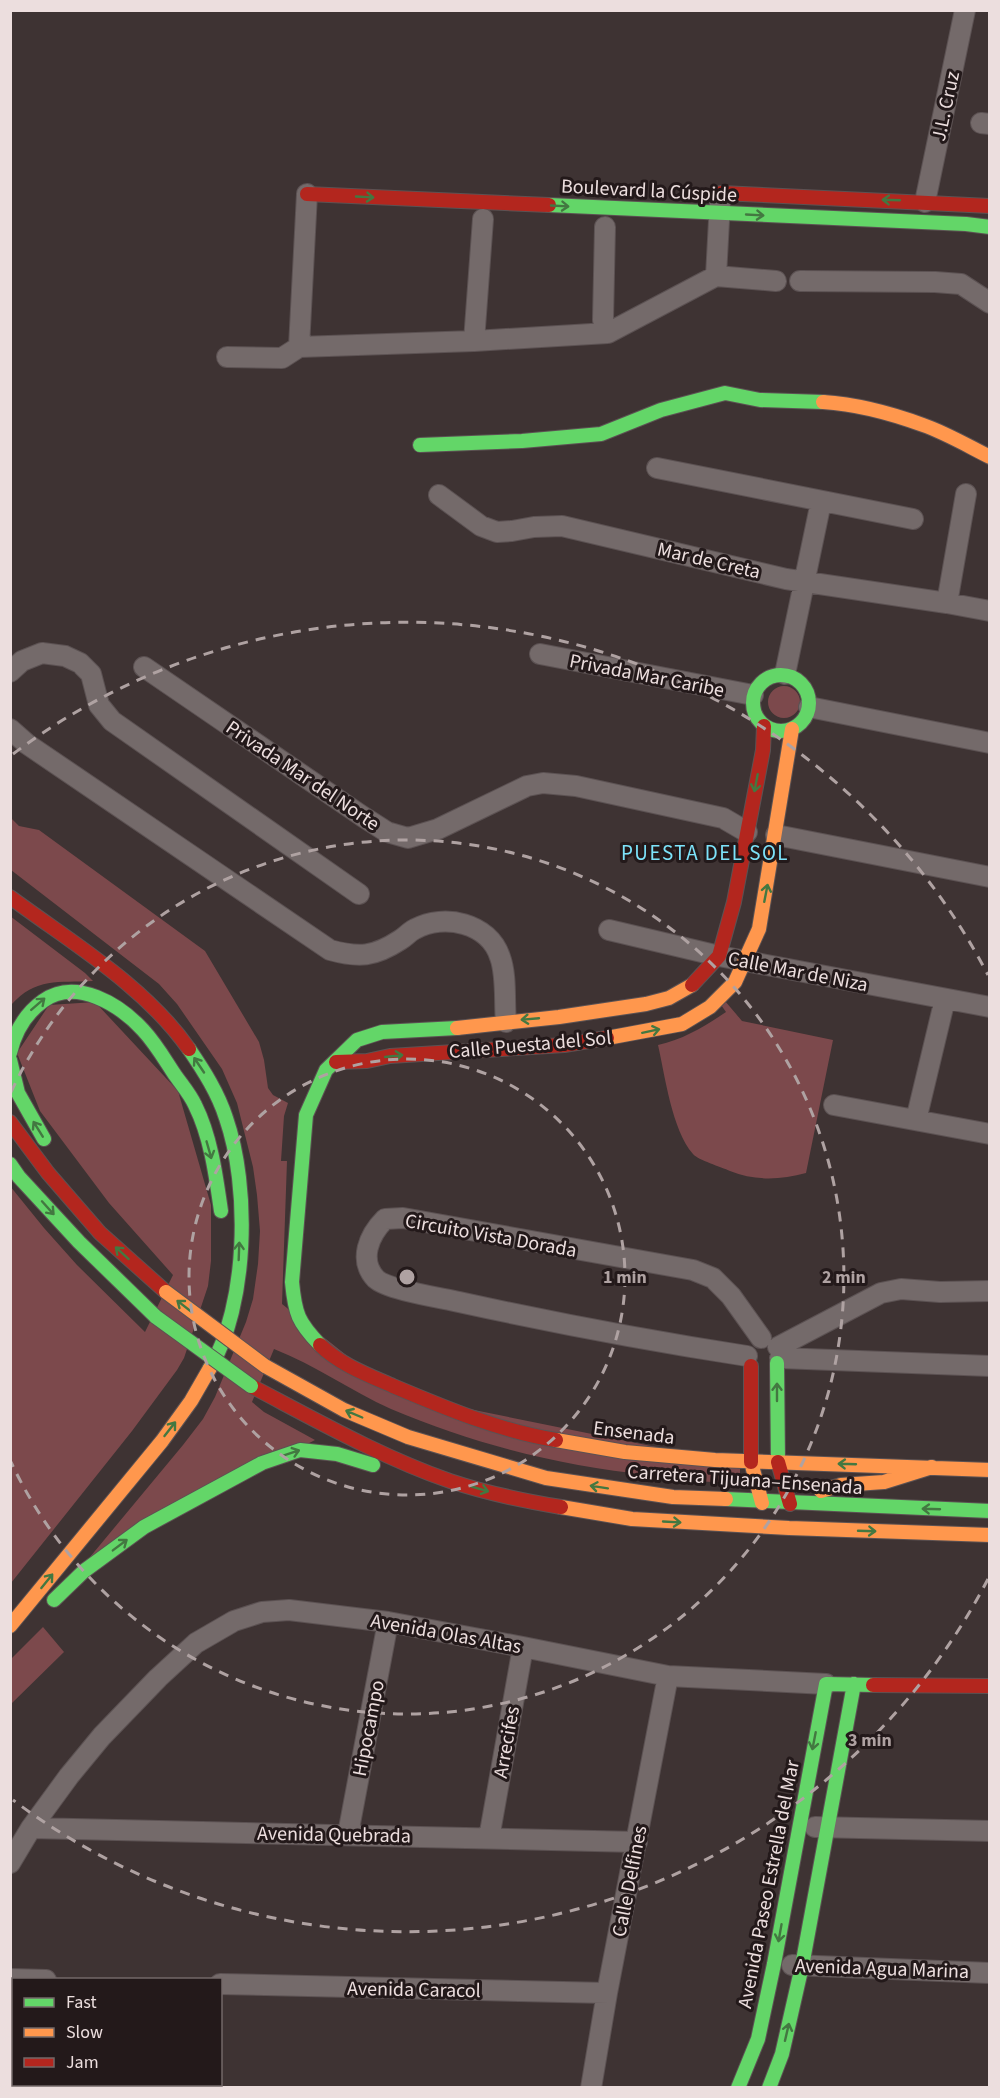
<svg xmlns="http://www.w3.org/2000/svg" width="1000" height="2098" viewBox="0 0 1000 2098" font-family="'Source Sans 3',sans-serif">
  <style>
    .green { fill: #7c494c }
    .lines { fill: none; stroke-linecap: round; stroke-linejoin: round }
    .street-casing { stroke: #5c5253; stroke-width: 22 }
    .fast-casing { stroke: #5c5253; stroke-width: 16 }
    .slow-casing { stroke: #5c5253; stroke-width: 16 }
    .jam-casing { stroke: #5c5253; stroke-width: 16 }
    .street { stroke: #746a6a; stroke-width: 20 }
    .fast { stroke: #63d668; stroke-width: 14 }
    .slow { stroke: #ff974d; stroke-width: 14 }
    .jam { stroke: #b3261e; stroke-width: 14 }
    .fast-bridge-casing { stroke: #5c5253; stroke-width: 16; stroke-linecap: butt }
    .slow-bridge-casing { stroke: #5c5253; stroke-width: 16; stroke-linecap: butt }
    .fast-bridge { stroke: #63d668; stroke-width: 14 }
    .slow-bridge { stroke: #ff974d; stroke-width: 14 }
    .oneway { stroke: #437841 }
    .ring { fill: none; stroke: #afa2a2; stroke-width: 3; stroke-dasharray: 10 8 }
    .labels { text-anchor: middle; stroke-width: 6; stroke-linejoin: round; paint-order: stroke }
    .street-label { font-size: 20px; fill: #ecdede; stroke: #23191a }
    .neighbourhood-label { font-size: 21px; letter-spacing: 1.5px; fill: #7de3fa; stroke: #23191a }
    .centre { fill: #afa2a2; stroke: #23191a; stroke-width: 3 }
    .ring-label { font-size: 18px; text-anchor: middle; font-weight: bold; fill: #afa2a2; stroke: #23191a; stroke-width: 6; stroke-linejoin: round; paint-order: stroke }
  </style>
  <rect width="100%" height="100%" fill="#3e3333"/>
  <path class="green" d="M768 702a16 16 0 1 1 32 0a16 16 0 1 1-32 0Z
    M 10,817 L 19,826 L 39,830 L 205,951 L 259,1042 L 264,1060 L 268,1088 L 273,1095 L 288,1103 L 284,1116 L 281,1161 L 287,1161 L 282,1304 L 395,1394 L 740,1464 L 740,1481 C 713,1485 677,1478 650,1475 C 560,1466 474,1444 391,1409 C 351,1391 315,1365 274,1349 L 252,1402 L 264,1412 L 315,1440 L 90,1557 L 183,1445 L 203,1419 L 215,1397 L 246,1322 L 253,1299 L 258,1264 L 260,1231 L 257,1195 L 253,1167 L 237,1103 L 222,1069 L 177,1004 L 159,984 L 11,870 Z
    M 10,916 L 85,973 L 93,981 C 58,983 36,977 11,1005 Z
    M 725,1001 L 742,1021 L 833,1040 L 806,1173 C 780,1180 755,1181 730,1171 C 721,1167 698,1160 693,1154 C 672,1130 665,1076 658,1045 C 684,1039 704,1027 726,1012 L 719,1002 Z
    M 95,1002 L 178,1091 L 211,1205 L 211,1261 L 208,1286 L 184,1358 L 177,1370 L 132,1431 L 11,1583 L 10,1186 L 44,1228 L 77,1265 L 145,1332 L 173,1275 L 109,1203 L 40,1111 L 17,1053 L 49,1005 Z
    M 43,1627 L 64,1652 L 11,1704 L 11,1659 Z"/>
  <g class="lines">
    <g class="street-casing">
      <path id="street" d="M 981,123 L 990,124
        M 925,202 L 965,10
        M 605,227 L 603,320 L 608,333
        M 716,276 L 720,202
        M 800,281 L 935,282 L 961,284 L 990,303
        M 474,341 L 483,219
        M 299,347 L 307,194
        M 227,357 L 282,358 L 299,347 L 474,341 L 608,333 L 716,276 L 776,281
        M 657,468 L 913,519
        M 439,495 L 481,526 L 497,532 L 512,531 L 534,527 L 562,526 L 786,579 L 947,603 L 990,611
        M 947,603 L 966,494
        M 540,654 L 753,695
        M 144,667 L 362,816 L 387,832 L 408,838 L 438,829 L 527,786 L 543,783 L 576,786 L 723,818 L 747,832
        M 10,672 L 22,661 L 42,653 L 65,656 L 80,663 L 91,674 L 99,705 L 112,721 L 359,894
        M 785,674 L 821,502
        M 809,707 L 990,743
        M 10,729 L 27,744 L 330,950 C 359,958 374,957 400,940 C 405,937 409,932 415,929 C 444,913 489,923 500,957 C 507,976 504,1002 506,1022
        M 776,835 L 990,877
        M 609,930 L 719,956 L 990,1007
        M 834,1105 L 990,1134
        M 916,1120 L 945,999
        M 778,1347 L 881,1293 L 901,1289 L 940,1292 L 990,1291
        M 747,1356 C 650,1341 555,1323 459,1302 C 442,1298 388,1290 376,1279 C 358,1260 369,1235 385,1219 L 403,1218 L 693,1270 L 713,1278 L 731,1296 L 761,1338
        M 780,1358 L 990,1366
        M 815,1827 L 990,1831
        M 31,1828 L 637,1842
        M 348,1834 L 388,1622
        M 489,1838 L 523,1647
        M 10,1863 L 31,1828 L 69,1776 L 102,1736 L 158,1678 L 196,1643 L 234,1621 L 262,1612 L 289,1610 L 388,1622 L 523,1647 L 668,1676 L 826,1684
        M 792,1965 L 990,1973
        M 10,1979 L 46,1980
        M 220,1984 L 607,1993
        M 591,2088 L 607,1993 L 668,1676"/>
    </g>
    <g class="fast-casing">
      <path id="fast" d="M 549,205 L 966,224 L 990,227
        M 420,445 L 522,441 L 601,434 L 661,410 L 725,393 L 760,400 L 823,402
        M753 703a28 28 0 1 1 56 0a28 28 0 1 1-56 0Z
        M 189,1049 C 204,1071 218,1093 226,1118 C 250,1187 248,1305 210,1368
        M 10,1053 C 15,1031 25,1014 43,1001 C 76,977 120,1005 143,1030 C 156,1044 165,1060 175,1075 C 182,1085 190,1094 195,1105 C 211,1137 216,1176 221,1211
        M 10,1060 L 18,1093 L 44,1139
        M 10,1164 L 19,1177 L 79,1242 L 156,1317
        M 320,1345 C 298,1322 295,1314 292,1282 L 306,1115 L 326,1070 L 357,1040 L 382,1032 L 457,1028
        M 777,1363 L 778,1462
        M 726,1499 L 990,1511
        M 54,1600 L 84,1571 L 144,1527 L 262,1463 L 300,1450 L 337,1454 L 373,1465
        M 738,2088 L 758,2039 L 774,1964 L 826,1684 L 873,1685
        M 769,2088 L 782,2054 L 802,1966 L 854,1684"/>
    </g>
    <g class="slow-casing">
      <path id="slow" d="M 823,402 C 855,404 893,414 923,425 C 946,433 968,446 990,457
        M 457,1028 L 559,1017 L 646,1004 L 669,998 L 692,985
        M 607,1038 L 682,1024 L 710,1007 L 735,982 L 759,929 L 792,729
        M 265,1366 L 344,1410 L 408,1437 L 546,1478 L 673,1497 L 726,1499
        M 556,1440 L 625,1452 L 715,1460 L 990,1470
        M 751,1462 L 762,1503
        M 821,1491 L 841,1485 L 884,1482 L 932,1467
        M 561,1507 L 632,1519 L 789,1528 L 990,1535
        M 10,1626 L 162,1441 L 191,1401 L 210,1368"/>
    </g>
    <g class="jam-casing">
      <path id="jam" d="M 721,193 L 990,206
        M 307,194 L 549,205
        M 10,897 C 72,943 144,985 189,1049
        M 692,985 L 719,956 L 734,902 L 763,750 L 764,726
        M 336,1062 L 367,1061 L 390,1056 L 564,1045 L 607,1038
        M 10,1122 L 48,1173 L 100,1233 L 166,1292
        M 320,1345 C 339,1364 368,1375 393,1386 C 445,1408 500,1431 556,1440
        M 751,1366 L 751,1462
        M 251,1386 C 316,1420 381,1457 450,1481 C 486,1493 524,1501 561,1507
        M 778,1462 L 790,1504
        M 873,1685 L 990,1686"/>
    </g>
    <use href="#street" class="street"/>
    <use href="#fast" class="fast"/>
    <use href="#slow" class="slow"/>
    <use href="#jam" class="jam"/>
    <g class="fast-bridge-casing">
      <path id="fast-bridge" d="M 156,1317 L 251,1386"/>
    </g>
    <g class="slow-bridge-casing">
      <path id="slow-bridge" d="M 166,1292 L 265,1366"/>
    </g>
    <use href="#fast-bridge" class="fast-bridge"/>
    <use href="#slow-bridge" class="slow-bridge"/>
  </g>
  <defs><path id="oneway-shaft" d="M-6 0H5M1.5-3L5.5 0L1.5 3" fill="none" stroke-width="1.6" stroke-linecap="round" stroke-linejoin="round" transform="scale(1.5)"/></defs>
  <g class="oneway">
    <use href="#oneway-shaft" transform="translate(365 197) rotate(3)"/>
    <use href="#oneway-shaft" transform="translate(891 200) rotate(-178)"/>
    <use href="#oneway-shaft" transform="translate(560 206) rotate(3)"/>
    <use href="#oneway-shaft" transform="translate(755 215) rotate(3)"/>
    <use href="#oneway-shaft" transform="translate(756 783) rotate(101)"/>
    <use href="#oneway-shaft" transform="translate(766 893) rotate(-79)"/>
    <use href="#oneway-shaft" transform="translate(38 1004) rotate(-41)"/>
    <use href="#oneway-shaft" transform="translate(530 1019) rotate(175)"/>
    <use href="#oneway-shaft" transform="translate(651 1031) rotate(-12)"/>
    <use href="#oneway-shaft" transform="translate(394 1056) rotate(-6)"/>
    <use href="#oneway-shaft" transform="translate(199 1065) rotate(-124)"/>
    <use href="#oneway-shaft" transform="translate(38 1129) rotate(-122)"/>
    <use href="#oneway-shaft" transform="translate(209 1150) rotate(74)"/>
    <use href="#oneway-shaft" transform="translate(48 1208) rotate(48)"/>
    <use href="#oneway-shaft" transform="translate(239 1251) rotate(-88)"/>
    <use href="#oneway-shaft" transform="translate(122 1253) rotate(-138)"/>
    <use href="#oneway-shaft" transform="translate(184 1306) rotate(-142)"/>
    <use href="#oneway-shaft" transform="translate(777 1392) rotate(-90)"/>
    <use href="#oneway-shaft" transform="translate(354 1414) rotate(-157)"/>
    <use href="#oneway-shaft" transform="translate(170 1429) rotate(-52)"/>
    <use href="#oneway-shaft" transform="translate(291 1453) rotate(-18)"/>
    <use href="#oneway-shaft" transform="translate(847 1464) rotate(-178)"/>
    <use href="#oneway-shaft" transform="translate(599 1487) rotate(-171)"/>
    <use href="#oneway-shaft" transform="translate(480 1489) rotate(16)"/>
    <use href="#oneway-shaft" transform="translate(931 1509) rotate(-178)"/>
    <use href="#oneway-shaft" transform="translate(672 1522) rotate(3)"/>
    <use href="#oneway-shaft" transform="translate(867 1531) rotate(2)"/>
    <use href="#oneway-shaft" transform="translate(120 1545) rotate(-37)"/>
    <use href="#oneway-shaft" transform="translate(47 1581) rotate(-51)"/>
    <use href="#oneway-shaft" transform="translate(814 1741) rotate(101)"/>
    <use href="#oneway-shaft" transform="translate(780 1933) rotate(100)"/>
    <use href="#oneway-shaft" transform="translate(787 2032) rotate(-77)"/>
  </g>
  <g class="ring">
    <circle cx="407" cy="1277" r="218"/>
    <path d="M11 1092A437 437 0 1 1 11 1462"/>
    <path d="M988 1579A655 655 0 0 1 13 1800M13 754A655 655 0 0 1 988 975"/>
  </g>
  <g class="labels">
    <g class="street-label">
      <text transform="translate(945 106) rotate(-78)" y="7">J.L. Cruz</text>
      <text transform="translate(649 190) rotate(3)" y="7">Boulevard la Cúspide</text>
      <text transform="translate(709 560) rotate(13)" y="7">Mar de Creta</text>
      <text transform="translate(647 675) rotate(11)" y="7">Privada Mar Caribe</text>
      <text transform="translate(303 775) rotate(34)" y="7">Privada Mar del Norte</text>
      <text transform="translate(798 971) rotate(11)" y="7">Calle Mar de Niza</text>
      <text transform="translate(530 1044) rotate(-5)" y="7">Calle Puesta del Sol</text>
      <text transform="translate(491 1235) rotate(10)" y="7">Circuito Vista Dorada</text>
      <text transform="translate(634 1432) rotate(7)" y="7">Ensenada</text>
      <text transform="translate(745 1479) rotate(4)" y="7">Carretera Tijuana–Ensenada</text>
      <text transform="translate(446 1633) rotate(10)" y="7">Avenida Olas Altas</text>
      <text transform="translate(368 1728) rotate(-79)" y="7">Hipocampo</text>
      <text transform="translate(506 1742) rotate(-80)" y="7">Arrecifes</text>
      <text transform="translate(334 1834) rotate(1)" y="7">Avenida Quebrada</text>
      <text transform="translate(629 1881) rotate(-79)" y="7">Calle Delfines</text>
      <text transform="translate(768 1884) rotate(-79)" y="7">Avenida Paseo Estrella del Mar</text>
      <text transform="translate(882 1968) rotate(2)" y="7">Avenida Agua Marina</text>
      <text transform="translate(414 1989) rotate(1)" y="7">Avenida Caracol</text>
    </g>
    <g class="neighbourhood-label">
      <text x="705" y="860">PUESTA DEL SOL</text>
    </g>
  </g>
  <circle cx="407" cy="1277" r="9" class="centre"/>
  <g class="ring-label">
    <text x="625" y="1283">1 min</text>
    <text x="844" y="1283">2 min</text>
    <text x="870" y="1746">3 min</text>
  </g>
  <rect width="1000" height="2098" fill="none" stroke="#ecdede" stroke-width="24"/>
  <rect x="12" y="1978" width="210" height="108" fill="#23191a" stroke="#736868" stroke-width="1.5"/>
  <rect x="24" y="1998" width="30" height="9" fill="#63d668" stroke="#736868" stroke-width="1.5"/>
  <text x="66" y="2008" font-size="18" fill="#ecdede">Fast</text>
  <rect x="24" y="2028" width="30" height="9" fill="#ff974d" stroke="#736868" stroke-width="1.5"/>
  <text x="66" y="2038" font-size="18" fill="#ecdede">Slow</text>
  <rect x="24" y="2058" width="30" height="9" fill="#b3261e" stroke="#736868" stroke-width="1.5"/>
  <text x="66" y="2068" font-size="18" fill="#ecdede">Jam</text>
</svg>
